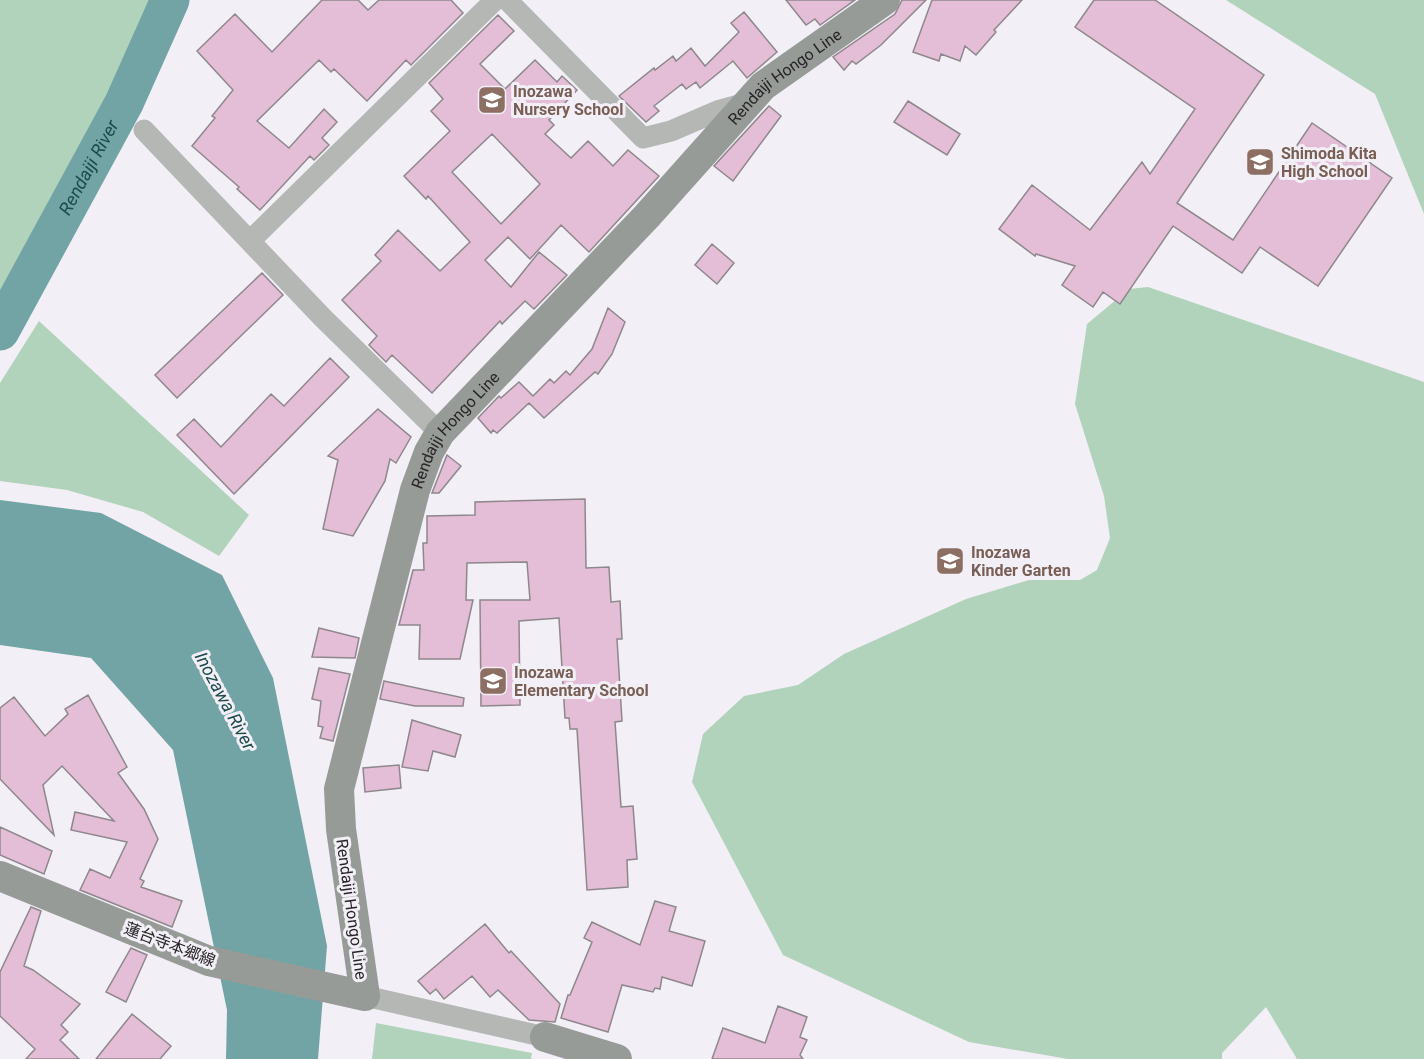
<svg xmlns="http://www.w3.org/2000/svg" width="1424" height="1059" viewBox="0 0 1424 1059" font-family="Roboto,'Noto Sans JP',sans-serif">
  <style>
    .green { fill: #b2d3bb }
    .water { fill: #72a4a6 }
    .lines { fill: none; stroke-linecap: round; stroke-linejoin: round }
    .river { stroke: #72a4a6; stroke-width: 39 }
    .building { fill: #e4bed6; stroke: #8e878c; stroke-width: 1.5; fill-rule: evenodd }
    .street { stroke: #b4b7b4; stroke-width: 21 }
    .secondary { stroke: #979b97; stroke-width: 30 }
    .labels { text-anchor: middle; stroke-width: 6; stroke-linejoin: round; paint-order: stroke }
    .street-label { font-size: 16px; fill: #272528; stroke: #f3eff6 }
    .education-label { font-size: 16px; font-weight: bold; fill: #785e54; stroke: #f3eff6; text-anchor: start }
    .water-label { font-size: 18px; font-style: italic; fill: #1c4b4d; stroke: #f3eff6 }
  </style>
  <rect width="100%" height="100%" fill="#f3eff6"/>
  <path class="green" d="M 0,0 L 161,0 L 123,86 L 0,310 Z
    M 1226,0 L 1424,0 L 1424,214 L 1375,94 Z
    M 1148,287 L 1424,382 L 1424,1059 L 1297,1059 L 1266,1007 L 1222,1053 L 1222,1059 L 1068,1059 L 969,1042 L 783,955 L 692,782 L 703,734 L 744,696 L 798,685 L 844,654 L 966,599 L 1029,580 L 1080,580 L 1097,570 L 1110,538 L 1104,496 L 1075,404 L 1087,324 L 1129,289 Z
    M 39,321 L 249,515 L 219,556 L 143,512 L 67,490 L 0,481 L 0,383 Z
    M 376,1023 L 532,1053 L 531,1059 L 372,1059 Z"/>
  <path class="water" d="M 0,500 L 101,513 L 222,575 L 273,678 L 327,946 L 318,1059 L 226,1059 L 227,1010 L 173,750 L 91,658 L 0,645 Z"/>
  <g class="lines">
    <path class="river" id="s1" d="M 0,331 L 124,103 L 170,0"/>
  </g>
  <path class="building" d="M 322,0 L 358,0 L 368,10 L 379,0 L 451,0 L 463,13 L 411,65 L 406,60 L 367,101 L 334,69 L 331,72 L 319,60 L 257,121 L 289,148 L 324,109 L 337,122 L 322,138 L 329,145 L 314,160 L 310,156 L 260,210 L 237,189 L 239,187 L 192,146 L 215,118 L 212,116 L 233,90 L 197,51 L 235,14 L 272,52 Z
    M 786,0 L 855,0 L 820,25 L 815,19 L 806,25 Z
    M 902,0 L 926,0 L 881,45 L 856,64 L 852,61 L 844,70 L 833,57 L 895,14 Z
    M 932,0 L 1022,0 L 994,30 L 996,32 L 976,55 L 965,46 L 960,61 L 941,54 L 939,61 L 913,52 Z
    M 1094,0 L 1155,0 L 1264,75 L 1177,203 L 1233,240 L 1312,123 L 1392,178 L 1318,286 L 1260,247 L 1242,273 L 1173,226 L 1120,304 L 1103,292 L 1093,307 L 1062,285 L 1075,266 L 1036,254 L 1035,256 L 999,229 L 1032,185 L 1090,230 L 1142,162 L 1150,174 L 1195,109 L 1075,27 Z
    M 744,12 L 777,52 L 747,78 L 733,61 L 700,88 L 696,82 L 686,89 L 682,84 L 654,106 L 659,111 L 646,122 L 619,96 L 654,68 L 655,70 L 673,56 L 676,61 L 691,48 L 705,66 L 739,32 L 731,23 Z
    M 498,15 L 514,31 L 480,64 L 505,89 L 535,60 L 557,82 L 562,76 L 577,90 L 549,120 L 554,125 L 545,134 L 571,158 L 588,141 L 613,166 L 628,150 L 659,176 L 589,252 L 561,225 L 530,259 L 508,237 L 485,260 L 511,287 L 539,252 L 567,275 L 534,309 L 525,301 L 502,324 L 500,321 L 432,393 L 392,355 L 386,362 L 369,345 L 377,336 L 342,300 L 381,261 L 375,255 L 398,230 L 440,271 L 470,242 L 428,196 L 426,199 L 404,176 L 450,131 L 431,111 L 443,99 L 429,83 ZM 492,134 L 540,184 L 501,224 L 452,172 Z
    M 908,101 L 960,134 L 947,155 L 894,122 Z
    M 769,106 L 781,116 L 733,181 L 714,166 Z
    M 712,244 L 734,263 L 717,284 L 695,265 Z
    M 262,273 L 283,295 L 177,398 L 155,375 Z
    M 608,308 L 625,322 L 612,354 L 598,374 L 595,372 L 544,418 L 529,403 L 497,433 L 493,430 L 491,433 L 478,418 L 499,396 L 501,398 L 519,382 L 533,396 L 550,379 L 554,383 L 566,371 L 570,375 L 592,349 Z
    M 330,358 L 349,377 L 234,494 L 177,435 L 194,419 L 221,447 L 271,394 L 284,406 Z
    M 378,409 L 411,437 L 396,463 L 390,459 L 385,481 L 353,536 L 323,529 L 338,460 L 328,456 Z
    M 447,455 L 461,466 L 439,493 L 432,493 Z
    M 585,499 L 586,568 L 609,567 L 611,602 L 620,601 L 622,639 L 617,639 L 622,721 L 615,722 L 621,807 L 633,806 L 637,859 L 627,860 L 628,887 L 587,890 L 577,729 L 570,729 L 569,718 L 565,718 L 559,618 L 519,621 L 520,705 L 481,706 L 480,600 L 530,600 L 527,562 L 467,563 L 466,600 L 473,600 L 460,659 L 419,659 L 420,625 L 399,625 L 413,570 L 424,570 L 423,543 L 427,543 L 427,516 L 475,515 L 475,502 Z
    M 319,628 L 359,638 L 355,658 L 312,657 Z
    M 319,668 L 350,674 L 333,741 L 320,738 L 323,727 L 318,726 L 321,701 L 312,699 Z
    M 384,681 L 464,698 L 463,706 L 415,706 L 380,699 Z
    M 88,695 L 127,767 L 118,773 L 144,809 L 158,839 L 140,879 L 144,881 L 141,887 L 182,901 L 172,927 L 80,890 L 90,869 L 110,878 L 127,842 L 71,830 L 75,812 L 114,821 L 62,766 L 43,785 L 54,835 L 0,779 L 0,708 L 14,697 L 45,736 L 68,714 L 65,709 Z
    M 412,720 L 461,735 L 455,757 L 433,751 L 428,771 L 402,767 Z
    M 399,765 L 401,788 L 365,792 L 363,768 Z
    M 0,827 L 52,851 L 44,874 L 0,855 Z
    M 655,901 L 676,907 L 669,931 L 705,941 L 692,986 L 662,977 L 660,989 L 655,988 L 653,992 L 622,985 L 608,1032 L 561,1018 L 568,995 L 570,995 L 592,942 L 584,938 L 592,922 L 640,945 Z
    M 31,907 L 41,911 L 24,966 L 33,970 L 80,1004 L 61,1025 L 68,1032 L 60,1040 L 79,1059 L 26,1059 L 35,1049 L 0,1016 L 0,972 Z
    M 485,924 L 509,953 L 511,951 L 560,1004 L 555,1022 L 529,1020 L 498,990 L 490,997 L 472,976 L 444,999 L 436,989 L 430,994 L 418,981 Z
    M 131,948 L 147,955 L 126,1002 L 106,992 Z
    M 778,1006 L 807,1017 L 800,1037 L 807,1040 L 800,1055 L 803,1059 L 712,1059 L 723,1028 L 765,1043 Z
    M 132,1014 L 171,1046 L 160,1059 L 96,1059 Z"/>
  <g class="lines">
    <path class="street" d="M 507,0 L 643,138 L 671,131 L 720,110 L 749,102
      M 144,130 L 322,317 L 440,433
      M 250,241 L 495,0
      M 365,996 L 545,1037"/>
    <g class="secondary">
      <path id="s2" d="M 0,876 L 209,961 L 365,996 L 341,829 L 339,789 L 415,490 L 429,452 L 440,433 L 647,216 L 763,86 L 885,0"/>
      <path d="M 545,1037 L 617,1059"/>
    </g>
  </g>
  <defs>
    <g id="school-square" transform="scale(1.5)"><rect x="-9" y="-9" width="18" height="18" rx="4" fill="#8d6e63" stroke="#f3eff6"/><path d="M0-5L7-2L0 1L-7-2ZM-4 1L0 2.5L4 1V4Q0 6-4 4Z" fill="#fff"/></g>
  </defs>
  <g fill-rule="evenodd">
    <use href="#school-square" x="492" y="100"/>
    <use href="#school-square" x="1260" y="162"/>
    <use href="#school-square" x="950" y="561"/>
    <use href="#school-square" x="493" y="681"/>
  </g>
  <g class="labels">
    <g class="street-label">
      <text dy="6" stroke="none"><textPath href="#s2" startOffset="1462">Rendaiji Hongo Line</textPath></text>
      <text dy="6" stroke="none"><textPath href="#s2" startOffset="976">Rendaiji Hongo Line</textPath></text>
      <text transform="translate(352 909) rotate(82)" y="6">Rendaiji Hongo Line</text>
      <text transform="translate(170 944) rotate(21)" y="6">蓮台寺本郷線</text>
    </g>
    <g class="education-label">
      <text x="513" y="97">Inozawa<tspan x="513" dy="18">Nursery School</tspan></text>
      <text x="1281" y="159">Shimoda Kita<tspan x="1281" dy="18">High School</tspan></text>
      <text x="971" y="558">Inozawa<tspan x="971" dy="18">Kinder Garten</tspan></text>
      <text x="514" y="678">Inozawa<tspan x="514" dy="18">Elementary School</tspan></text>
    </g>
    <g class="water-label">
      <text dy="6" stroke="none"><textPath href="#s1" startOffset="186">Rendaiji River</textPath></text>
      <text transform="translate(225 701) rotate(62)" y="6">Inozawa River</text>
    </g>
  </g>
</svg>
